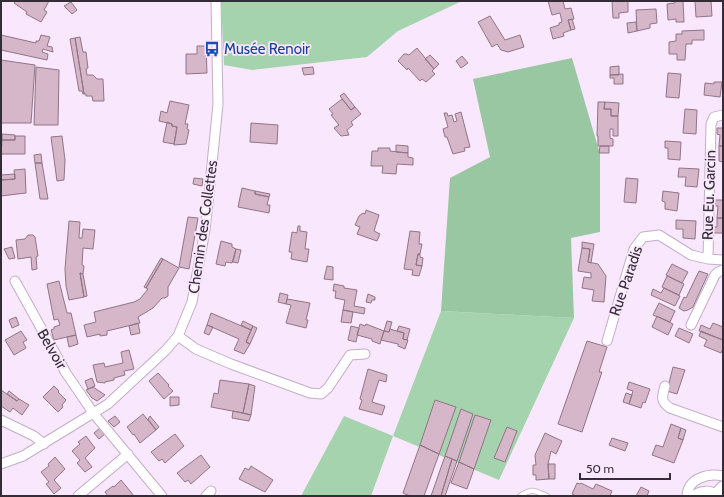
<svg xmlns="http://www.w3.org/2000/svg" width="724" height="497" viewBox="0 0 724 497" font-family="Cabin,sans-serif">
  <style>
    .green { fill: #a5d3ae }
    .forest { fill: #99c7a2 }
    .building { fill: #d5b7c9; stroke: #917586 }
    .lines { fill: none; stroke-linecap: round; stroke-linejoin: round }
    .lane-casing { stroke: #c2aec7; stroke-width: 6 }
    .street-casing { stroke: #c2aec7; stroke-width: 11 }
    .secondary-casing { stroke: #c2aec7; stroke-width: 15 }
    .lane { stroke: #fff; stroke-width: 4.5 }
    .street { stroke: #fff; stroke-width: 9 }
    .secondary { stroke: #fff; stroke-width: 13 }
    .labels { text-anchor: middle; stroke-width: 3.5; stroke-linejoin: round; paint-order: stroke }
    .transit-label { font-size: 15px; fill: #164399; stroke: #f9e7fd; text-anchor: start }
    .street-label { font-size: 15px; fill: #342c36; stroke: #f9e7fd }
  </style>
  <rect width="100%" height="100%" fill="#f9e7fd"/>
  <path class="green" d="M 221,1 L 462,1 L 398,31 L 367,57 L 252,70 L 224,65 Z
    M 441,311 L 574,318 L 499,480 L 393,436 L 371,496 L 301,496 L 344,416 L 393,436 Z"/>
  <path class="forest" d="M 572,58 L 600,154 L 600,232 L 571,238 L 574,318 L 441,311 L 450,178 L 490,157 L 473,79 Z"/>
  <path class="building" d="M 16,1 L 49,1 L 44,10 L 47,12 L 41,22 L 26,14 L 27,12 L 14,3 Z
    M 548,1 L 563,1 L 565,9 L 571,8 L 574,19 L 568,20 L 571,30 L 563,33 L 564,36 L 553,39 L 550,28 L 559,25 L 559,23 L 562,22 L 560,13 L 552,15 Z
    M 612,1 L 628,1 L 628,12 L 619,13 L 619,18 L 613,18 Z
    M 675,1 L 683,1 L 684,22 L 676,22 L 676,19 L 668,20 L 667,4 L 675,3 Z
    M 695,1 L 711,1 L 712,16 L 696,17 Z
    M 71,2 L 77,10 L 72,14 L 64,6 Z
    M 656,9 L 657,23 L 650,24 L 650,28 L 637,31 L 636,10 Z
    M 490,16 L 505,40 L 520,35 L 524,47 L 508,52 L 501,50 L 497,44 L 492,47 L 478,22 Z
    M 572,19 L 575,29 L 571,30 L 568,20 Z
    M 636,22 L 637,31 L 628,33 L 627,23 Z
    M 704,30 L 704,40 L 692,40 L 692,44 L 686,44 L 685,60 L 677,60 L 677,54 L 669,54 L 669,42 L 676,41 L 676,34 L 682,34 L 682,31 Z
    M 1,35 L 36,43 L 36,41 L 39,41 L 41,35 L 50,37 L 47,46 L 52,47 L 53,52 L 43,49 L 42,52 L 48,54 L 47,60 L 1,50 Z
    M 80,37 L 83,52 L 86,52 L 88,68 L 86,69 L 87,75 L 93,75 L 97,79 L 103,79 L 104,101 L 93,101 L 92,96 L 86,96 L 86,94 L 84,94 L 75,38 Z
    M 75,38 L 81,75 L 84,94 L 83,94 L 82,91 L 79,91 L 70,39 Z
    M 197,46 L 206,46 L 207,73 L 186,74 L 186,54 L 197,54 Z
    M 417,48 L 434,69 L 432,71 L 435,74 L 426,82 L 422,79 L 420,81 L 408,68 L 407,70 L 398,61 L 404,54 L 406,54 L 409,55 Z
    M 430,55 L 439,64 L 434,69 L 425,59 Z
    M 462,56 L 468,63 L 461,68 L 456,61 Z
    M 1,60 L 35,65 L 31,123 L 1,123 Z
    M 619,66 L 619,75 L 610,75 L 610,67 Z
    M 36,67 L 59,70 L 58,125 L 34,125 Z
    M 313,67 L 314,74 L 304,75 L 302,68 Z
    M 668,73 L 681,74 L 679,98 L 666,97 Z
    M 623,74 L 623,84 L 614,84 L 614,78 L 610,78 L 610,75 Z
    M 714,82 L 722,82 L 720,97 L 704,95 L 705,83 L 714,84 Z
    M 344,93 L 355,107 L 351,110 L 340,96 Z
    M 342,99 L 351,110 L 355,107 L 361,114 L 351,122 L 353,125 L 347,130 L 349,135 L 341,136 L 334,128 L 339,125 L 331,115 L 333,114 L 329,109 Z
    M 170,101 L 189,105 L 185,124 L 188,124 L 187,129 L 189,130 L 186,144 L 174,145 L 177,127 L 172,126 L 172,124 L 159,121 L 161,111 L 167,113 Z
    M 598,102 L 605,102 L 604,109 L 611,109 L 611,116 L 618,116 L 618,136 L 613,136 L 613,129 L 610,129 L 610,138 L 613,139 L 613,146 L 598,146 L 598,136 L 597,136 Z
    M 605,102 L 619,103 L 618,116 L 611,116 L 611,109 L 604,109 Z
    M 685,109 L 697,110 L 696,134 L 683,133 Z
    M 461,112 L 470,147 L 464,148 L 465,151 L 453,154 L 447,137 L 445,137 L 443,129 L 448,127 L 444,113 L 447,113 L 448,116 L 452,115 L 454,122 L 457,121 L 455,114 Z
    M 167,122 L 172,124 L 172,126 L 177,127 L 174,144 L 163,142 Z
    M 251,123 L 278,125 L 277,144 L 250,142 Z
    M 717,128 L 723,128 L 723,146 L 719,146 L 720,135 L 717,134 Z
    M 2,134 L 15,135 L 15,140 L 2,140 Z
    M 15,136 L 25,136 L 25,154 L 2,154 L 1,155 L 2,140 L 15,140 Z
    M 62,136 L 65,160 L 64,180 L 57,181 L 51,137 Z
    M 665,141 L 681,142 L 680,160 L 668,159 L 668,148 L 665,148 Z
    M 396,145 L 408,146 L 408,153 L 396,152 Z
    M 600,146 L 609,146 L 609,153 L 599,153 Z
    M 719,146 L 723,146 L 723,162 L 719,161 Z
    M 378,148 L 390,148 L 390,151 L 408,153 L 408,157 L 413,158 L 413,165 L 397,164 L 396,174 L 382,173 L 383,166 L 371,166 L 372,151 L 378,151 Z
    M 41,154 L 42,163 L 35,163 L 34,155 Z
    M 35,163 L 42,163 L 48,199 L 40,199 Z
    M 679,168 L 699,169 L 697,187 L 685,186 L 686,177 L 678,177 Z
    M 25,169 L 26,193 L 1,196 L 1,180 L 15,179 L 14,170 Z
    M 15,174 L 15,179 L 1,180 L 1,175 Z
    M 194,178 L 203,179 L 202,186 L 193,184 Z
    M 626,178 L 638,179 L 636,203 L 624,202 Z
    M 242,188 L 255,191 L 255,194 L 269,197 L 267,205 L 270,205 L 269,213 L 238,207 Z
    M 255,191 L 270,194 L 269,197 L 255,194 Z
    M 663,191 L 679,193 L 677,211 L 665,209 L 665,202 L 662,201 Z
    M 715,200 L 723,200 L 723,218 L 717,218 L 718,206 L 715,206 Z
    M 366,210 L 379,215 L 374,231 L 380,234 L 377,241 L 357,234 L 360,227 L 355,225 L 359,216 L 363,213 L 365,214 Z
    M 188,217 L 198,218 L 189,269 L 179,267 Z
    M 717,218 L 723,218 L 723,233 L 713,233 L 713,227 L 717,227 Z
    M 676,220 L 696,221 L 695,239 L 683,238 L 683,229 L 676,229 Z
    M 69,221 L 80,222 L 79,238 L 82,238 L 83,229 L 95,230 L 93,249 L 83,248 L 82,265 L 84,266 L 83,274 L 80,273 L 84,297 L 69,300 L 66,286 L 65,269 Z
    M 298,226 L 300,226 L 300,231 L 307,232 L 305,249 L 309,249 L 307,262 L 291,259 L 292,252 L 289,252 L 292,232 L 297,233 Z
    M 410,231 L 420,232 L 419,244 L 422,244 L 420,254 L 418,254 L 416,265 L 422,266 L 419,276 L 412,275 L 413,270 L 404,269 Z
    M 28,235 L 33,235 L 35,237 L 38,256 L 36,257 L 37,269 L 32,270 L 31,257 L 18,259 L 16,240 L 25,239 Z
    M 221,241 L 232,244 L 232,247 L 236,249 L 232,263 L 226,262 L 225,266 L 216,264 Z
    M 582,242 L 594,244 L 591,263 L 588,262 L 590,249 L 582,248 Z
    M 12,247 L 15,258 L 9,259 L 4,249 Z
    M 582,248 L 590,249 L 588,262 L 598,264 L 606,276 L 604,302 L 592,301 L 594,290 L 582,288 L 584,277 L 591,278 L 591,273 L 578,271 Z
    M 236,249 L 241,250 L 238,263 L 233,262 Z
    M 418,254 L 420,254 L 420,257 L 423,258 L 422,266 L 416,265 Z
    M 161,258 L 163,259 L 146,288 L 144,287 Z
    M 163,259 L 179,268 L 168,287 L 168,296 L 165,298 L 162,298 L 153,308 L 138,317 L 140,323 L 107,331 L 107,335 L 100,336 L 100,334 L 87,337 L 84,325 L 96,322 L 94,312 L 134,302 L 140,299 L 148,289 L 146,288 Z
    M 672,264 L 688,272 L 682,283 L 666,275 Z
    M 327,266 L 333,267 L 333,280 L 324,279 Z
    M 699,271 L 708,274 L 693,307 L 688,310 L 684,311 L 679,308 L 684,297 L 686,298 Z
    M 80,273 L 83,274 L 87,296 L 84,297 Z
    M 667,276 L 684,284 L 679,295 L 662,287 Z
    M 59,281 L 67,313 L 71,313 L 76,335 L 54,340 L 51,330 L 54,329 L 54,327 L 60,325 L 58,319 L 54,320 L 47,284 Z
    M 334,284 L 344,286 L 344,288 L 357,290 L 354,306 L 365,308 L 364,314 L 343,310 L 345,300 L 335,298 L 336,291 L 333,291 Z
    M 664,288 L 680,296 L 675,306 L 651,295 L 653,289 L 661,293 Z
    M 280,293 L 288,295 L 286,304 L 278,302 Z
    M 368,294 L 375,297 L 375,300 L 372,300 L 371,303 L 366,302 Z
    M 287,299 L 310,303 L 306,320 L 308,320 L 306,328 L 286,323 L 291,305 L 286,304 Z
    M 659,303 L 675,311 L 670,322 L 653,315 Z
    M 343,310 L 353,312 L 351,323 L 341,322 Z
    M 211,313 L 251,330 L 246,342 L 250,344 L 244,354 L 234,350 L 239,339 L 207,325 Z
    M 657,316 L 673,324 L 668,335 L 652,327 Z
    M 16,317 L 19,325 L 12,328 L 9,320 Z
    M 243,321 L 253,326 L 251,330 L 241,325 Z
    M 387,321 L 392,322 L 389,332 L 384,331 Z
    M 138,323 L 140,333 L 131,335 L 129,326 Z
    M 713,323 L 723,327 L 723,340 L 699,331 L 701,325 L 710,329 Z
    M 360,324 L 365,326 L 366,324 L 384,331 L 380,344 L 372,341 L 372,339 L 357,335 Z
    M 207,325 L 213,327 L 209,335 L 204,333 Z
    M 253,326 L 257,328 L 250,344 L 246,342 Z
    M 351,326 L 359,328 L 356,342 L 348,340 Z
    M 399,326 L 410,329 L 407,340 L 403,339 L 404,333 L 397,331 Z
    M 679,328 L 693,334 L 689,343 L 675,336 Z
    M 390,329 L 404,333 L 403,339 L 408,340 L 405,349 L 398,346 L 398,344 L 381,340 L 384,331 L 389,332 Z
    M 21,331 L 27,340 L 23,342 L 26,348 L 14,355 L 5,340 Z
    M 701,331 L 723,340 L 723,349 L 721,353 L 704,346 L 707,340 L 699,336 Z
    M 76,335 L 78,344 L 69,347 L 67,337 Z
    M 587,341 L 607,347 L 599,372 L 602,372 L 582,432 L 558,424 Z
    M 129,350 L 134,369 L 124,371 L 125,375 L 114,378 L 114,380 L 105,382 L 105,383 L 97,382 L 93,365 L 104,363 L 105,367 L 123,363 L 121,352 Z
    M 673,367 L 685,370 L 677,394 L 667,391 Z
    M 368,369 L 387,375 L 386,382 L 379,380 L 372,402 L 385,406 L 382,415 L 359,409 L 362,400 L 360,399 Z
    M 158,373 L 169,385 L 168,386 L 173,391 L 164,399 L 149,381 Z
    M 92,378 L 95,386 L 88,389 L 85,381 Z
    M 220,380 L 249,384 L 243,413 L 211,407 L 214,393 L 218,394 Z
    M 629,382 L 650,389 L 645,403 L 643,402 L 641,408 L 629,404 L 633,391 L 627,389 Z
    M 249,384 L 255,386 L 251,415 L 243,413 Z
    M 54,386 L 59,391 L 58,392 L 66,400 L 62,405 L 63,407 L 58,412 L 43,397 Z
    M 93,387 L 105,395 L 97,401 L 92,398 L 86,390 Z
    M 1,390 L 17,401 L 19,399 L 29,405 L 22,415 L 13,408 L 10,412 L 1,406 Z
    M 9,391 L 19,399 L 17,401 L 7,394 Z
    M 626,393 L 632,395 L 629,404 L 623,402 Z
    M 170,397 L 179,397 L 179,405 L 170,406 Z
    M 435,400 L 456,407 L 439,454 L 420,445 Z
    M 461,409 L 473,414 L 457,461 L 445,456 Z
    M 233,411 L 251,415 L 249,421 L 232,418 Z
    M 143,414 L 156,430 L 140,443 L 134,434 L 133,435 L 127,427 Z
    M 475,415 L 491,420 L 474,469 L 459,462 Z
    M 115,416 L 120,422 L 114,427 L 108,421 Z
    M 150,416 L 159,427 L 156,430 L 148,419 Z
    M 671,424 L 681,428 L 678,438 L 683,440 L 674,463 L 652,455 L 656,445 L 663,447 Z
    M 507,427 L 517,431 L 505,462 L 494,458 Z
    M 100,428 L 105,434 L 99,439 L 94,433 Z
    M 681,428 L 686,430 L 683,440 L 678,438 Z
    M 545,433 L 562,441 L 556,454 L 551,451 L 548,464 L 549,479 L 536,480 L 536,475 L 533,475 L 533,465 L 536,465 L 535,455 Z
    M 175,434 L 184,446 L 165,463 L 162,459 L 159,461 L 151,452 Z
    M 86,436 L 95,448 L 85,458 L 92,467 L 85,472 L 77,463 L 80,460 L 72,451 L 80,444 L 78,442 Z
    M 612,438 L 628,443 L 625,451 L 609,445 Z
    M 420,445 L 439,454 L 424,496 L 410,496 L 403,493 Z
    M 201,455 L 210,467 L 191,484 L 188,480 L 185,482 L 177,473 Z
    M 445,456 L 452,459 L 441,496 L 431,496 Z
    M 55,457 L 65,469 L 54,480 L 61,488 L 54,494 L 46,484 L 49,482 L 41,472 L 49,466 L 48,464 Z
    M 452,459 L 457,461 L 445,496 L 441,496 Z
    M 459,462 L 474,469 L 467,489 L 451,483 Z
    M 548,464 L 555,464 L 555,479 L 549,479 Z
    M 251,466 L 273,480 L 265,492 L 239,479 L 245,468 L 249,470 Z
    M 121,480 L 134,496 L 108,496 L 105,492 L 113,486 L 114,487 Z
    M 577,483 L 580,484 L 581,483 L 593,489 L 596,484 L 612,491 L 610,496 L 576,496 L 572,494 Z
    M 641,487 L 649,491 L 647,496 L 636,496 Z"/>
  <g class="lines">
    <g class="lane-casing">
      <path id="lane" d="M 520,496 C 532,488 534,490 547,496"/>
    </g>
    <g class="street-casing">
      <path id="street" d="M 708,259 L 711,124 L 714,117 L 723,115
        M 15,281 L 66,373 L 94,414 L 162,496
        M 691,325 L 715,275 L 718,272 L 723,270
        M 178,336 L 196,349 L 231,364 L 310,393 L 321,394 L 328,388 L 350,355 L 365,354
        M 607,341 L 634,249 L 643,237 L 659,235 L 691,255 L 708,259 L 723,260
        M 665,386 C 662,397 660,401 670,408 L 723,427
        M 1,420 L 34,436 L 44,444
        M 1,464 L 23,456 L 108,404 L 166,350 L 178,336 L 192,302 L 205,230 L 210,184 L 218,104 L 216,1
        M 78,496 L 128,454
        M 206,496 L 211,491
        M 687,496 C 688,478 708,473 723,476
        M 693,496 C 701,490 710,489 718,496"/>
    </g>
    <g class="secondary-casing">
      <path id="secondary" d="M 716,496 L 723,488"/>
    </g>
    <use href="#lane" class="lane"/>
    <use href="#street" class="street"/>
    <use href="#secondary" class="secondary"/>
  </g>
  <defs>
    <g id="bus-bare" transform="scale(1.2)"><path d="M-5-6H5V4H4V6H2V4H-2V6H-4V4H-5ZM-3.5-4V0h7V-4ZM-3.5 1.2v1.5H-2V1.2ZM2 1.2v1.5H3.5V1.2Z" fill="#1a4fb4" stroke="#f9e7fd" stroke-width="2.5" paint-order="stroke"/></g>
  </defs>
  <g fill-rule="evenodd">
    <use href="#bus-bare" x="212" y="49"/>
  </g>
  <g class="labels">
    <g class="transit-label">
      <text x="224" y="54">Musée Renoir</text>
    </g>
    <g class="street-label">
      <text transform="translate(709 195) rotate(-88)" y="5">Rue Eu. Garcin</text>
      <text transform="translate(203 227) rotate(-82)" y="5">Chemin des Collettes</text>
      <text transform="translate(626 281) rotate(-71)" y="5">Rue Paradis</text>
      <text transform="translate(52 349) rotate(60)" y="5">Belvoir</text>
    </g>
  </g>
  <rect width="724" height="497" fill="none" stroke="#342c36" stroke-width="4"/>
  <path d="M580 473v6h90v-6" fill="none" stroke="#342c36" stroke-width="2"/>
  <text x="586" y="473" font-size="12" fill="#342c36" stroke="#f9e7fd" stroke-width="3" paint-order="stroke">50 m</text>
</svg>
